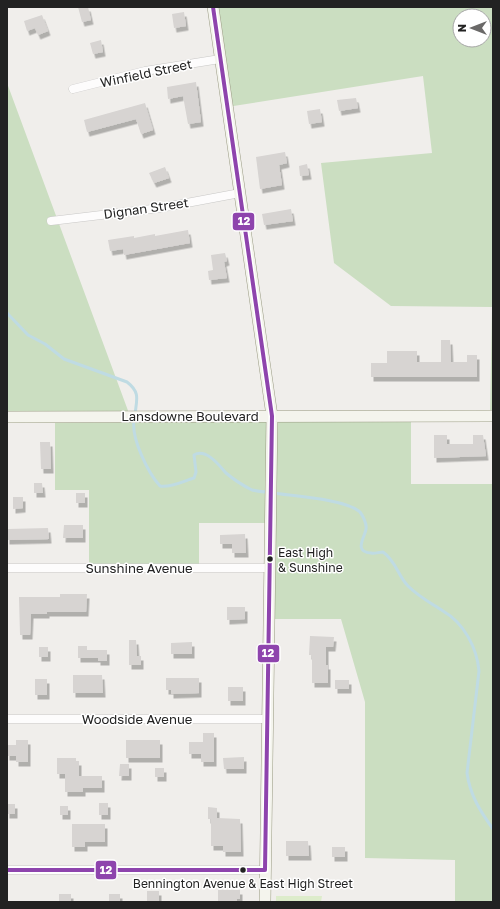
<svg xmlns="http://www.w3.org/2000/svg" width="500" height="909" viewBox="0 0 500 909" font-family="'Golos Text',sans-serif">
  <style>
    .grass { fill: #ddeccb }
    .forest { fill: #cbdec1; fill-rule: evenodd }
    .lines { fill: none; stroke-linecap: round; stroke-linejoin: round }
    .stream { stroke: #bfdbe3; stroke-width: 3 }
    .building { fill: #d7d4d2; filter: url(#shadow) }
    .street-casing { stroke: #c9c8c7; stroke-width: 9 }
    .secondary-casing { stroke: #999a82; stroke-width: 12 }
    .street { stroke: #fdfcfc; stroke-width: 8 }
    .secondary { stroke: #f4f4ed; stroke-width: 11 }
    .bus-1-casing { stroke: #fff; stroke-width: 7 }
    .bus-1 { stroke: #8e44ad; stroke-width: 4 }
    .bus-dot { fill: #222; stroke: #fff; stroke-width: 1.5 }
    .labels { text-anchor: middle; stroke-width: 3; stroke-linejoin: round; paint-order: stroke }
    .bus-label { font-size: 12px; fill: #222; stroke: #fff; text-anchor: start }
    .street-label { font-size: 13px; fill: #222; stroke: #fff }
    .line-badge { stroke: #fff; stroke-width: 1.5 }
    .badge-label { font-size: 11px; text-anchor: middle; font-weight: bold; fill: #fff }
  </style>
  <defs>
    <filter id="shadow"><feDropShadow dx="2.5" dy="4.5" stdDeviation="0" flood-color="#0004"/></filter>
  </defs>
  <rect width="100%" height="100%" fill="#f0eeeb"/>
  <path class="grass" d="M 276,896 L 322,896 L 321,902 L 276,902 Z"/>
  <path class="forest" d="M 213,7 L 493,7 L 493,416 L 490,416 L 492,307 L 391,306 L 334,263 L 321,163 L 432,153 L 423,76 L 227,107 ZM 460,16 L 484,16 L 484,40 L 460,40 Z
    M 7,83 L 130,416 L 411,416 L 411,484 L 493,484 L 493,902 L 455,902 L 455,860 L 365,858 L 365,702 L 341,619 L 269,619 L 271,523 L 199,523 L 199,568 L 89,568 L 89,490 L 55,490 L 55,417 L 7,417 Z"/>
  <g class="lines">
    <path class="stream" d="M 7,313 L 28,335 L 45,344 L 64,359 L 127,382 C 140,392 137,399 135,414
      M 134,420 C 131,438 148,473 160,486 C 170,488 184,481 194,478 L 196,472 L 194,455 C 206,448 219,465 226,473 C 233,479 244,486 252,490 C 257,491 263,492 268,492
      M 273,493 C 292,496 346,499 360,512 C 363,516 367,524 366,529 C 365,537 353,552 371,553 C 375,554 379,552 383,552 C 396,561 398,576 408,586 C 419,597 431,603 443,611 C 464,623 477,648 479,671 L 467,773 C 470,795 480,811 493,829"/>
  </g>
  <path class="building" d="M 78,7 L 88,7 L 91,20 L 82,22 Z
    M 184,12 L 186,26 L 174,28 L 172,14 Z
    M 42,15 L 48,31 L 38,35 L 35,28 L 27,31 L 24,21 Z
    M 101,40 L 103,52 L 93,54 L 90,43 Z
    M 196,82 L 201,122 L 188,124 L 183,96 L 168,99 L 167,87 Z
    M 356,98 L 358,108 L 339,111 L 337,100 Z
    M 145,103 L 153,130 L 141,134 L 136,119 L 87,132 L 84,120 Z
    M 320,109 L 322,122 L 309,124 L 307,111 Z
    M 285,152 L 287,163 L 279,165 L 282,185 L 260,189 L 256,157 Z
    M 307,164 L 309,175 L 300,176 L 299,166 Z
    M 165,167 L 169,178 L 154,183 L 149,173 Z
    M 291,209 L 293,221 L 264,225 L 262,214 Z
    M 188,230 L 190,243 L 124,255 L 123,249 L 110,251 L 108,240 L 134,236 L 134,238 L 155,234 L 155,236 Z
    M 225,253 L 227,261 L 224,262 L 227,278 L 209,280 L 208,271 L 213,270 L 211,255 Z
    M 441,340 L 450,340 L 451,362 L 467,362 L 467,355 L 477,355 L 477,377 L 371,377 L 371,363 L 387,363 L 387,351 L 417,351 L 417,362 L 441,362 Z
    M 434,435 L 447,435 L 447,444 L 473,444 L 473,435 L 483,435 L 486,456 L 434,458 Z
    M 40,442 L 50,442 L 51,469 L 41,469 Z
    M 34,483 L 42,483 L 43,493 L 34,493 Z
    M 76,493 L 85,493 L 85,503 L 76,503 Z
    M 13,497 L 23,497 L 23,508 L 13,509 Z
    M 64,525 L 83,525 L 83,538 L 63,538 Z
    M 48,528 L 49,539 L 7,540 L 7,529 Z
    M 245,534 L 246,553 L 232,553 L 232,544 L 220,544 L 220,535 Z
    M 60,594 L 87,594 L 86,612 L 47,612 L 47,614 L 31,614 L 30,635 L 20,635 L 19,597 L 60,597 Z
    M 227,607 L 245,607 L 245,619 L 227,620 Z
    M 310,636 L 334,637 L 333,647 L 326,647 L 326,665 L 328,665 L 328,683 L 312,683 L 312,655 L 309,655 Z
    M 129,640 L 136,640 L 137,656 L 141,656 L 141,665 L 129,665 Z
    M 192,642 L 192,654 L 171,654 L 171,643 Z
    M 78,646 L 87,646 L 87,650 L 107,650 L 107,661 L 98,661 L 98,658 L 78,658 Z
    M 39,647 L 48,647 L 48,657 L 39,657 Z
    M 73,675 L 102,675 L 103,693 L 73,693 Z
    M 166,678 L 199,678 L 199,693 L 171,694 L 171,690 L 166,690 Z
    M 35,679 L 47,679 L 47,695 L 35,695 Z
    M 335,680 L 349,680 L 349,689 L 335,689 Z
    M 228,687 L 243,687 L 243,701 L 228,701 Z
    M 203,733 L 214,733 L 214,762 L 201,762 L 201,754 L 189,754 L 189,742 L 203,742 Z
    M 16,740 L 28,740 L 28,762 L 16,762 L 16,756 L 7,756 L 7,745 L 16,745 Z
    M 126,740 L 160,740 L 160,758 L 126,758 Z
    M 244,757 L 244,769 L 224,769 L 223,758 Z
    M 57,758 L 76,758 L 76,761 L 79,761 L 79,776 L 102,776 L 102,788 L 83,788 L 83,792 L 65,792 L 65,774 L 57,774 Z
    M 120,764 L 129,764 L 129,776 L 119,776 Z
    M 155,768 L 164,768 L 164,777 L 155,777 Z
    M 99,803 L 108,803 L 108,815 L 99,815 Z
    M 7,804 L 15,804 L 15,814 L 7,814 Z
    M 60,806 L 68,806 L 68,815 L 60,815 Z
    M 208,807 L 217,808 L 217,818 L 240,819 L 241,852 L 223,852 L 223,846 L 211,846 L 211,819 L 208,819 Z
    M 72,824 L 105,824 L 105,842 L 85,842 L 85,847 L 72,847 Z
    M 286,841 L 308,841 L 309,856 L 286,856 Z
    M 332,847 L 345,847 L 345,857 L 332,857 Z
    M 218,890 L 240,890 L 240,899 L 237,899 L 237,902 L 218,902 Z
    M 147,891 L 159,891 L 159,902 L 147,902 Z
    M 59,894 L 71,894 L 71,902 L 59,902 Z
    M 109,894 L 120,894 L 120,902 L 109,902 Z"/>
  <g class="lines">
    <g class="street-casing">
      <path id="street" d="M 73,89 L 145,71 L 220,59
        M 51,221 L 160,208 L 240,193
        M 7,568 L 270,568
        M 7,719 L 268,719
        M 7,870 L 265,870"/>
    </g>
    <g class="secondary-casing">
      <path id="secondary" d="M 213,7 L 272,416 L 265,902
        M 7,417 L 493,416"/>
    </g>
    <use href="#street" class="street"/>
    <use href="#secondary" class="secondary"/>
    <g class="bus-1-casing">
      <path id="bus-1" d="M 213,7 L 272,416 L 265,870
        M 7,870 L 265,870"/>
    </g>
    <use href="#bus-1" class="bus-1"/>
  </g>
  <g class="bus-dot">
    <circle cx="270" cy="559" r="3.5"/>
    <circle cx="243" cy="870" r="3.5"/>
  </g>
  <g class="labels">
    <g class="bus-label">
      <text x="278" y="557">East High<tspan x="278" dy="15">&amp; Sunshine</tspan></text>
      <text x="243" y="888" text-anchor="middle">Bennington Avenue &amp; East High Street</text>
    </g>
    <g class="street-label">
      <text transform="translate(146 73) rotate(-12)" y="5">Winfield Street</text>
      <text transform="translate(146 208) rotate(-8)" y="5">Dignan Street</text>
      <text x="190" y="421">Lansdowne Boulevard</text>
      <text x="139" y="573">Sunshine Avenue</text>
      <text x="137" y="724">Woodside Avenue</text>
    </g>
  </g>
  <g class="line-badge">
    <rect x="232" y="212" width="23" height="19" rx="4" fill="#8e44ad"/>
    <rect x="257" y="644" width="23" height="19" rx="4" fill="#8e44ad"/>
    <rect x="95" y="860" width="22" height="20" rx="4" fill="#8e44ad"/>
  </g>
  <g class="badge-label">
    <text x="244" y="225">12</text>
    <text x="268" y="657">12</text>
    <text x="106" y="874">12</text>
  </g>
  <rect width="500" height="909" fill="none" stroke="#222222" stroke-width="16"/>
  <g transform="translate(472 28) rotate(270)"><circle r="19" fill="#ffffff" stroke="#a7a7a7"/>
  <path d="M0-3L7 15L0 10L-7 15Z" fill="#6a6968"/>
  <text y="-6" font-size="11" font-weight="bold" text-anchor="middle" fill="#222222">N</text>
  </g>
</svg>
